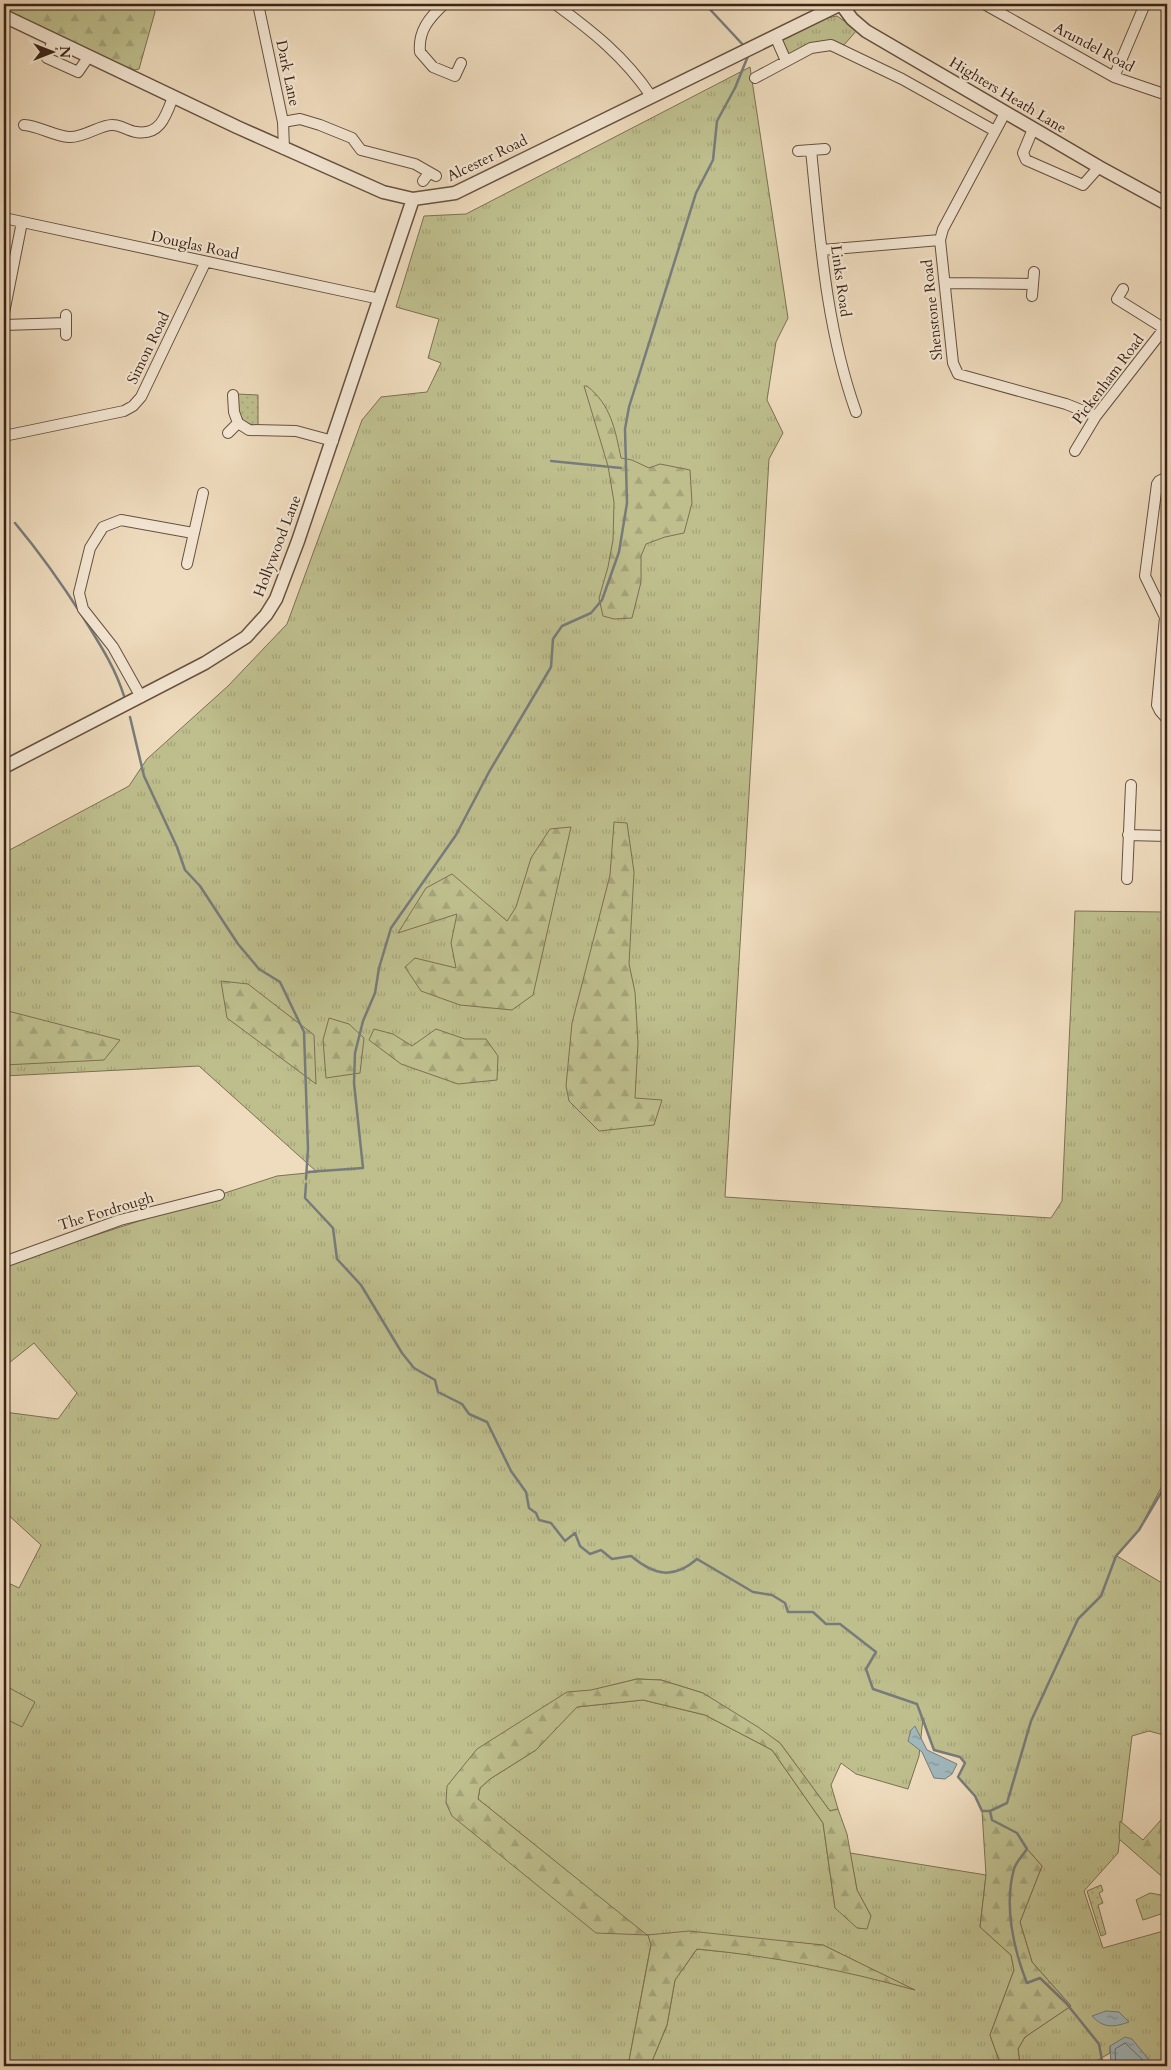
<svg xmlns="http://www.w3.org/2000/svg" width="1171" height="2070" viewBox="0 0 1171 2070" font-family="Cardo,serif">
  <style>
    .grass { fill: url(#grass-tufts); stroke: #7c7152 }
    .forest { fill: url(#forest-firs); stroke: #7c7152 }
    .park { fill: url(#park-dots); stroke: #7c7152 }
    .pitch { fill: #bfbf8e; stroke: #7c7152 }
    .water { fill: url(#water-ripples); stroke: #777c7b }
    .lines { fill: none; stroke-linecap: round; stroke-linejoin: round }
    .shore { stroke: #6d6e6a; stroke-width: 1 }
    .stream { stroke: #777c7b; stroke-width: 2.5 }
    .minor-casing { stroke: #675141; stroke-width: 12 }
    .tertiary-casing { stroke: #675141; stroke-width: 15 }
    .minor { stroke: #f5e8d5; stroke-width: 10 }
    .tertiary { stroke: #f5e8d5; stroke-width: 12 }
    .labels { text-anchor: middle; stroke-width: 4.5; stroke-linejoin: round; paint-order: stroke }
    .street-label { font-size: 15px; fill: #3a2317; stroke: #f5e8d5 }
  </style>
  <defs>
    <pattern id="grass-tufts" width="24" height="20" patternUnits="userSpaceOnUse" patternTransform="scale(1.25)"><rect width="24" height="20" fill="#bfbf8e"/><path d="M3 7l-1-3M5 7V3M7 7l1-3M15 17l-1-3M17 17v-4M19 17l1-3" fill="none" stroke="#a5a47a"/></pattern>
    <pattern id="forest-firs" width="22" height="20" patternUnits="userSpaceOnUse" patternTransform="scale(1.25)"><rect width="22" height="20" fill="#bfbf8e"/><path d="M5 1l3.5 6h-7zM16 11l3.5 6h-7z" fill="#a5a47a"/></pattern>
    <pattern id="park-dots" width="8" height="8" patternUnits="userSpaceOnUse" patternTransform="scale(1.25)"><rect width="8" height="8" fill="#bfbf8e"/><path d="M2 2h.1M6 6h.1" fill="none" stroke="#a5a47a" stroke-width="1.8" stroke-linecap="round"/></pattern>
    <pattern id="water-ripples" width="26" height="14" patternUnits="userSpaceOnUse" patternTransform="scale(1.25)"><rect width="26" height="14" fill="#a0b8bd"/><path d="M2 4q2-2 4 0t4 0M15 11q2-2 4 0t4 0" fill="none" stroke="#839599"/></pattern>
  </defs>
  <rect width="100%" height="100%" fill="#efdcbe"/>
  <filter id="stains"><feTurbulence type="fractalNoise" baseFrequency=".004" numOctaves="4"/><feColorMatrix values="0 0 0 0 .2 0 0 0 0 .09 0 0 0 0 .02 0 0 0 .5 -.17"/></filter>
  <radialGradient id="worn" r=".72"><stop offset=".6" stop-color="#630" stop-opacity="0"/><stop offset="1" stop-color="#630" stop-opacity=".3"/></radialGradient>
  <path class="grass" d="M 837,16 L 857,30 L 844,45 L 832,42 L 790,56 L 781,39 L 822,19 Z
    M 750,67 L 788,318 L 776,342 L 767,400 L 783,433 L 769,459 L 725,1197 L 1051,1218 L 1062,1201 L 1075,911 L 1167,912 L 1167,1486 L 1163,1484 L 1139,1530 L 1117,1556 L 1167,1586 L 1167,1736 L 1149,1731 L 1132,1736 L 1118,1853 L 1084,1891 L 1103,1948 L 1167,1930 L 1167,2066 L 1154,2066 L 1136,2045 L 1110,2046 L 1110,2053 L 1088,2066 L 1023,2066 L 1020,2064 L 1018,2049 L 1025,2037 L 1071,2006 L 1032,1962 L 1020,1922 L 1042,1866 L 1027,1849 L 1017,1833 L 992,1820 L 990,1811 L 982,1811 L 975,1796 L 958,1777 L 965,1763 L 960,1757 L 934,1750 L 923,1718 L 919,1756 L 908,1789 L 856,1774 L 841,1763 L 831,1785 L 838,1809 L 830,1811 L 780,1743 L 703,1693 L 661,1680 L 637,1679 L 589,1691 L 447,1786 L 646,1935 L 478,1799 L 480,1788 L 490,1779 L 536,1750 L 576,1707 L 643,1700 L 705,1715 L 772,1750 L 823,1823 L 835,1908 L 871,1916 L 857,1890 L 850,1853 L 986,1875 L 980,1927 L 1011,1955 L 1014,1970 L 990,2035 L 1001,2066 L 650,2066 L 667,2025 L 675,1980 L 697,1949 L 765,1956 L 849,1972 L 912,1989 L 823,1945 L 648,1935 L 651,1944 L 628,2066 L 4,2066 L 4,1581 L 19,1588 L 41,1545 L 4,1511 L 4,1412 L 58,1419 L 77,1393 L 34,1343 L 4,1367 L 4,1265 L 277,1176 L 317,1172 L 199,1066 L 4,1076 L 4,853 L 129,786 L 147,759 L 228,686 L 287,624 L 362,420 L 381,397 L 427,392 L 441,363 L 428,358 L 439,319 L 396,307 L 424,216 L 466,214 Z
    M 1150,1893 L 1161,1895 L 1167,1912 L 1143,1920 L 1136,1900 Z"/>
  <path class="forest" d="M 4,4 L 152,4 L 155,12 L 139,69 L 135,70 L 112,62 L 11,13 L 4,9 Z
    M 584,386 L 587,386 C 611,405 615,429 621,458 L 632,460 L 649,468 L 660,464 L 690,470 L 692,503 L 684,533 L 665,537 L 646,544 L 641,556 L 641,582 L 632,618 L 614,619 L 603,616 L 599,598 L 608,567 L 613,540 L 614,502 L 608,466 Z
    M 614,822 L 627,823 L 634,872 L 629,964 L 635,992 L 638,1043 L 635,1098 L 662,1100 L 654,1125 L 599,1131 L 569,1101 L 566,1086 L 572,1023 L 610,875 Z
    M 571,827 L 533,995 L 512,1010 L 460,1005 L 421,991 L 405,967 L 415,958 L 456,968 L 451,943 L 457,914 L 398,933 L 426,888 L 452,874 L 507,921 L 516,907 L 531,858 L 550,829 Z
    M 221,981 L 248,984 L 314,1035 L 316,1084 L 227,1018 Z
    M 4,1010 L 120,1040 L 104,1060 L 4,1065 Z
    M 329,1018 L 349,1024 L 364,1038 L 360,1073 L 326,1078 L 323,1040 Z
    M 374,1029 L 393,1034 L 412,1046 L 436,1029 L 465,1039 L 486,1039 L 498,1056 L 497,1080 L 458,1084 L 401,1064 L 369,1040 Z
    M 637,1679 L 661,1680 L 703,1693 L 758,1727 L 780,1743 L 830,1811 L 838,1809 L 847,1834 L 857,1890 L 871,1916 L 867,1929 L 857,1928 L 835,1908 L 823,1823 L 772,1750 L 705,1715 L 643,1700 L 577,1707 L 536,1750 L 490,1779 L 480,1788 L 478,1799 L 647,1935 L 689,1931 L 823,1945 L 915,1990 C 843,1970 772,1956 697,1949 L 675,1980 L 667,2025 L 650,2066 L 628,2066 L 651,1945 L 648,1935 L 596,1933 L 452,1816 L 446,1803 L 447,1786 L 477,1749 L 567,1692 L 591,1690 Z
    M 982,1811 L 990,1811 L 992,1820 L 1017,1833 L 1027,1849 L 1042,1866 L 1020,1922 L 1032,1962 L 1071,2006 L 1025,2037 L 1018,2049 L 1020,2064 L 1023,2066 L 1001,2066 L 990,2035 L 1014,1970 L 1011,1955 L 980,1927 L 986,1875 Z
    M 1167,1813 L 1167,1881 L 1119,1839 L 1120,1821 L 1143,1840 Z"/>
  <path class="park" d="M 237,394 L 258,395 L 258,426 C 238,423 237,411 237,394 Z
    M 1101,1885 L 1103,1891 L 1099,1893 L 1103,1903 L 1098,1905 L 1106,1934 L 1101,1936 L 1087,1891 Z"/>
  <path class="pitch" d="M 4,1685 L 35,1702 L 22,1727 L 4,1718 Z"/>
  <path class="water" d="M 915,1726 L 927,1750 L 957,1764 L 952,1774 L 945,1779 L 934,1778 L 922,1752 L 908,1741 L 911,1730 Z
    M 1106,2011 L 1119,2012 L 1129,2022 C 1114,2027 1104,2029 1092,2016 Z
    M 1125,2037 L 1132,2039 L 1154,2066 L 1111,2066 L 1110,2046 Z"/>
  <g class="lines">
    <path class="shore" d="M 1116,2066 L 1115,2049 L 1125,2043 L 1149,2066"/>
    <path class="stream" d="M 705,4 L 745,47
      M 551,461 L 621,468
      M 15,523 C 40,553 62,584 83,617 C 99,643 115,667 124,696
      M 130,717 L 144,776 L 177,847 L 185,870 L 200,886 L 238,944 L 259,969 L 280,982 L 304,1032 L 308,1149 L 306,1179
      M 307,1172 L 363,1168 L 354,1083 L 355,1053 L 363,1021 L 375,993 L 379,968 L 391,928 L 456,835 L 489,772 L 551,667 L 553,639 L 562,626 L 591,613 L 602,600 L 619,552 L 627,503 L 625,429 L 629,407 L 696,193 L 713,160 L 717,121 L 735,88 L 748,56
      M 306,1184 L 305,1198 L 333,1228 L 337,1259 L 361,1285 L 402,1353 L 414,1368 L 435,1380 L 438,1392 L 462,1404 L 469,1414 L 487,1422 L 511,1471 L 526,1492 L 529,1508 L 536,1513 L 539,1520 L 551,1523 L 565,1541 L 575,1533 L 580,1546 L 590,1554 L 601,1550 L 612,1559 L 631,1556 C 654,1575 673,1580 697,1559 L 753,1592 L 772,1595 L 785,1603 L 788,1612 L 813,1612 L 826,1624 L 840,1624 L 876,1652 L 866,1669 L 873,1689 L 917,1704 L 934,1750 L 960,1757 L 965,1763 L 958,1777 L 975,1796 L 982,1811 L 990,1811 L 1007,1803 L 1031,1721 L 1078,1619 L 1101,1596 L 1116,1556 L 1139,1530 L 1162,1491 L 1167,1470
      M 990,1811 L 992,1820 L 1017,1833 L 1027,1849 C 1023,1855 1016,1862 1014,1869 C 1004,1905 1013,1948 1027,1983 L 1040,1978 L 1066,2003 L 1099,2044 L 1103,2066"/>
    <g class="minor-casing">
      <path id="minor" d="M 258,4 L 283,122 L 284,149
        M 444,4 C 429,18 418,31 420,52 L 433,67 L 455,76 L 461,63
        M 555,4 C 592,31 625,57 651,96
        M 984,4 L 1114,77 L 1167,95
        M 775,36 L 786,61
        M 53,39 L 47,58 L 78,72 L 89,56
        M 1114,77 L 1145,4
        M 755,78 L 811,48 L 831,45 L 902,79 L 995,131
        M 1005,113 L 943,229 L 940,240 L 953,363 L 958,374 L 1066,404 L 1096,416
        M 283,122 L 300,119 L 320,125 L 352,138 L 361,150 L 415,164 L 436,176
        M 24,125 C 39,126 54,136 69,137 C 84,138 101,124 113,125 C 121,125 128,131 136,132 C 160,136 166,116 173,97
        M 1033,129 L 1023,153 L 1026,160 L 1083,185 L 1099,167
        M 811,150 C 820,238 826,328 856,412
        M 798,151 L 825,149
        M 423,181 L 429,173
        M 4,218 L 380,299
        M 822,250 L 940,240
        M 945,283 L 1033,284
        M 1123,289 L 1117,299 L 1165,329
        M 1032,296 L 1034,272
        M 4,313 L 22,222
        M 66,315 L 66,335
        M 4,325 L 66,323
        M 233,395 L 234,412 L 238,423 L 249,430 L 296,431 L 333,441
        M 228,433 L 238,423
        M 4,436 L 124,411 L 133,406 L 141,397 L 205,263
        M 1075,451 L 1096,416 L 1167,325
        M 1167,477 L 1159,481 L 1157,484 L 1145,576 L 1165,617 L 1157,705 L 1160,711 L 1167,719
        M 187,564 L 203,493
        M 141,697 L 113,647 L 83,609 L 79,593 L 90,548 L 103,527 L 121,520 L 193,533
        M 1128,835 L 1167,836
        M 1127,879 L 1131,785
        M 4,1262 L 120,1220 L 219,1195"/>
    </g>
    <g class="tertiary-casing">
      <path id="tertiary" d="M 841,4 L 852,19 L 866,31 L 1099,167 L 1167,204
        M 4,16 L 237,127 L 383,192 L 413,199 L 455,193 L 841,4
        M 4,767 L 205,663 L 246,637 L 266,615 L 276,599 L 298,541 L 413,199"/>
    </g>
    <use href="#minor" class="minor"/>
    <use href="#tertiary" class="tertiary"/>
  </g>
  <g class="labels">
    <g class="street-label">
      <text transform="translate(1094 47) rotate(28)" y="5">Arundel Road</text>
      <text transform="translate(288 73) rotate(78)" y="5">Dark Lane</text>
      <text transform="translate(1008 95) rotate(31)" y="5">Highters Heath Lane</text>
      <text transform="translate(487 158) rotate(-26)" y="5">Alcester Road</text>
      <text transform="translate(195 245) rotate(12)" y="5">Douglas Road</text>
      <text transform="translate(841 281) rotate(82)" y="5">Links Road</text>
      <text transform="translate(932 310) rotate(-96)" y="5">Shenstone Road</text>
      <text transform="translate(148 348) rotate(-64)" y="5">Simon Road</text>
      <text transform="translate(1108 379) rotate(-53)" y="5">Pickenham Road</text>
      <text transform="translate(277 546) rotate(-69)" y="5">Hollywood Lane</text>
      <text transform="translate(106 1211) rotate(-17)" y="5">The Fordrough</text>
    </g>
  </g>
  <rect width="1171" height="2070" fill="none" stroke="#efdcbe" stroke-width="20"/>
  <rect x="5" y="5" width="1161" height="2060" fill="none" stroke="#3a2317" stroke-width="2.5"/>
  <rect x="10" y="10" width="1151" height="2050" fill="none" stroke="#3a2317"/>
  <g transform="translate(52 52) rotate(90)" stroke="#f5e8d5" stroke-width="4" paint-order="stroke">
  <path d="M0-4L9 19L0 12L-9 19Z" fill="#3a2317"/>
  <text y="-8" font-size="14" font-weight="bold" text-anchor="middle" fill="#3a2317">N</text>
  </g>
  <rect width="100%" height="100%" filter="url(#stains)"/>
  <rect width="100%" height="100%" fill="url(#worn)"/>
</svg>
